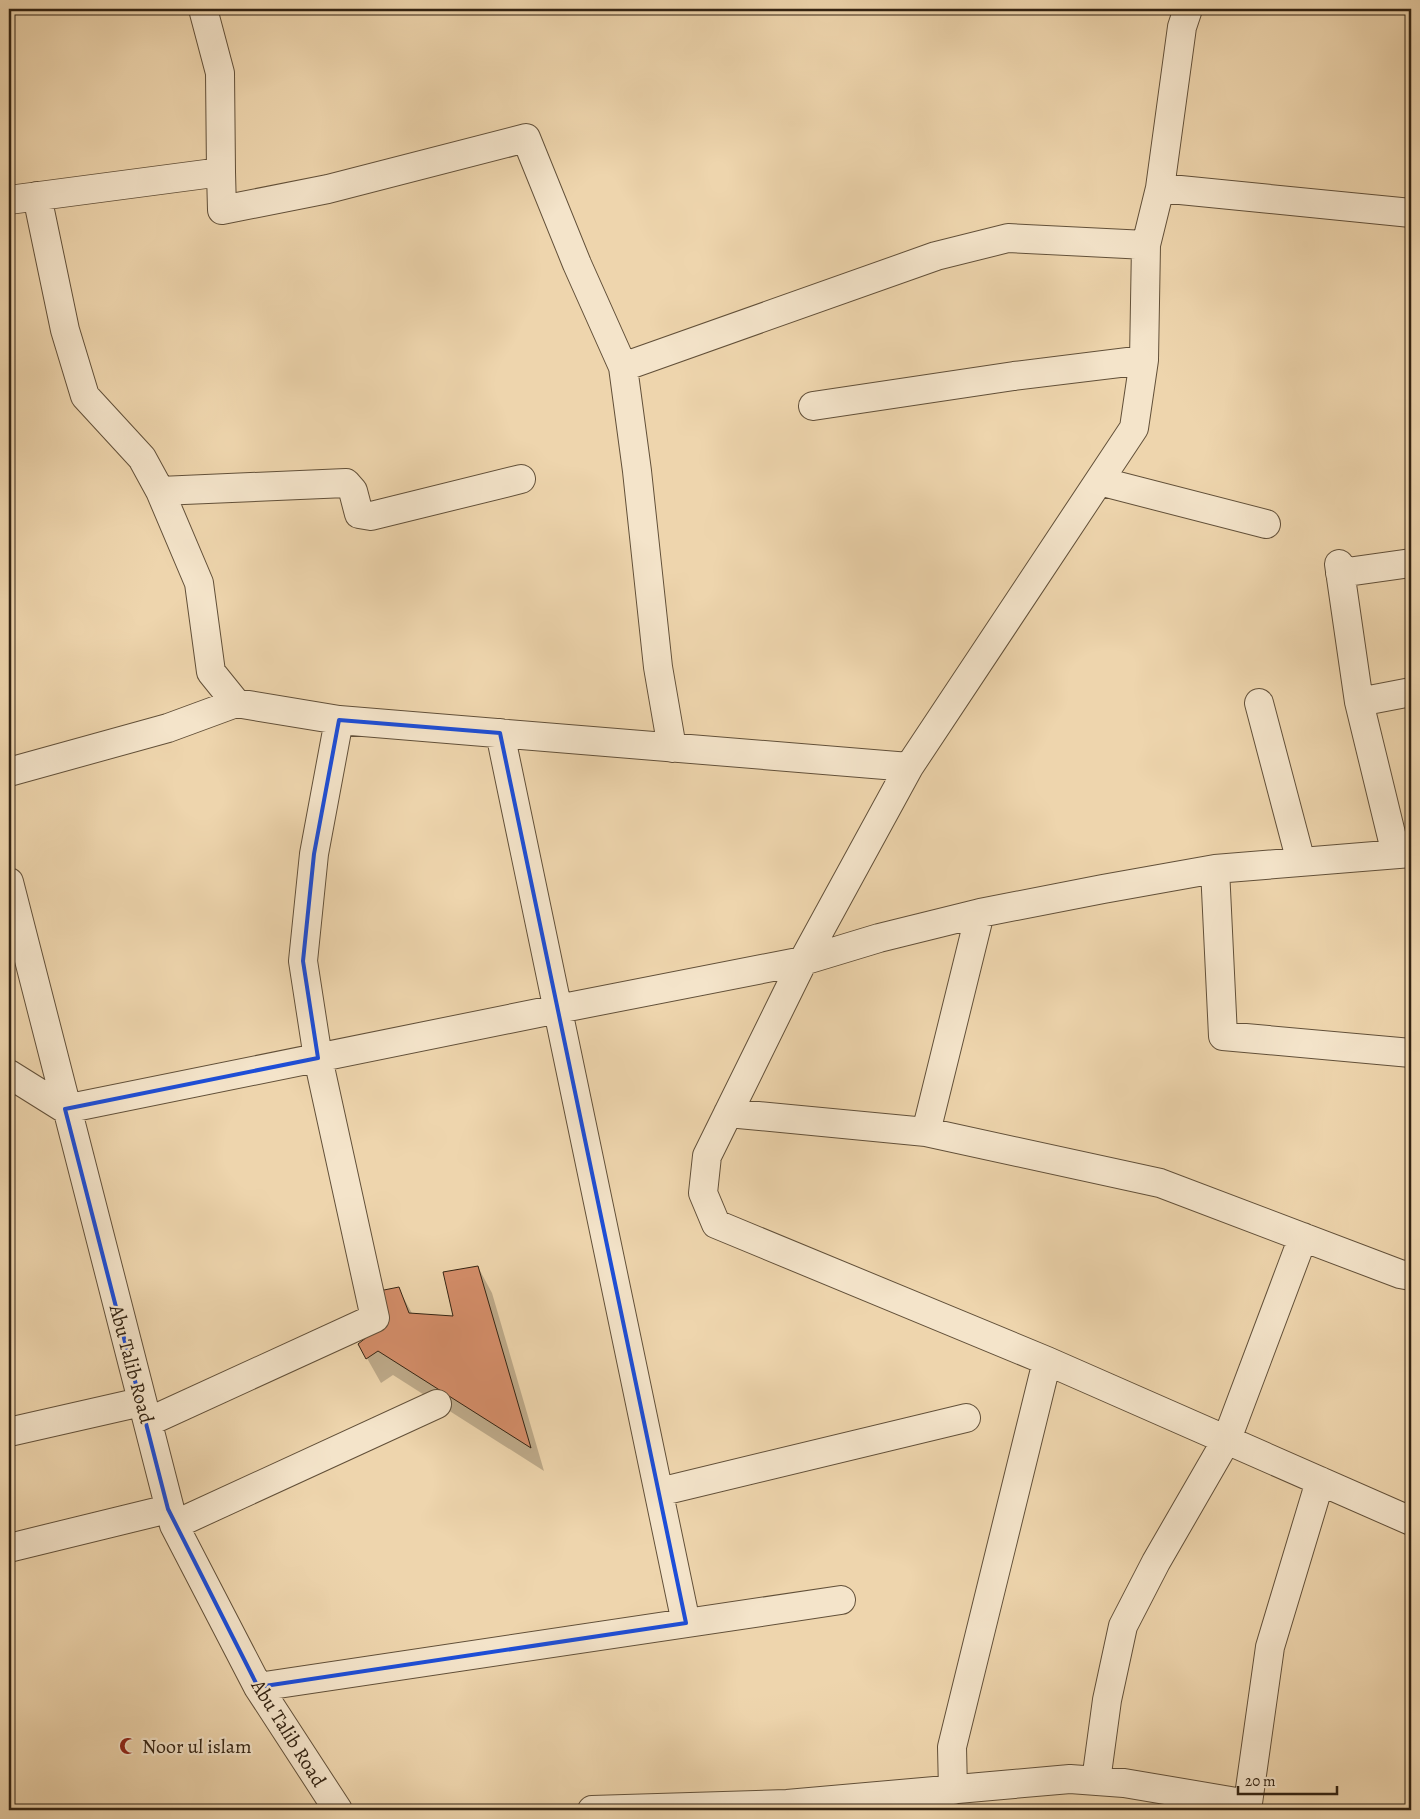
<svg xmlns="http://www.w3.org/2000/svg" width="1420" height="1819" viewBox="0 0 1420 1819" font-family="Alegreya,serif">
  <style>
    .shadow { fill: #0003 }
    .building { fill: #d58e6a; stroke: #332312 }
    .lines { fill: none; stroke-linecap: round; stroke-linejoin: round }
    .minor-casing { stroke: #625039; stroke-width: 30 }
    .minor { stroke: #f4e4ca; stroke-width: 28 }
    .marked { fill: none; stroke: #1d4ed8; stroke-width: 4; stroke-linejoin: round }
    .labels { text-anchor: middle; stroke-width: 4.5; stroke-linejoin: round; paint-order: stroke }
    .street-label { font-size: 20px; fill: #332312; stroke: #f4e4ca }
    .poi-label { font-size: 20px; fill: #332312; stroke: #f4e4ca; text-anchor: start }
  </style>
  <rect width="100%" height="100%" fill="#eed5ad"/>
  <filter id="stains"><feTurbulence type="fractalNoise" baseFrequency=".004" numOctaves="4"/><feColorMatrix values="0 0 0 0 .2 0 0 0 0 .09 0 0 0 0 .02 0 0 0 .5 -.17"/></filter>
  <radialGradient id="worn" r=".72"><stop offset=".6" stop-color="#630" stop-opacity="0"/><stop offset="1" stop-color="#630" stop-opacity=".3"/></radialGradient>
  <path class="shadow" d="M 478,1267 L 492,1293 L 544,1471 L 393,1375 L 381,1383 L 359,1344 L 383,1327 L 398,1288 L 413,1315 L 454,1317 Z"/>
  <path class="building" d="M 478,1266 L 531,1448 L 378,1351 L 366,1359 L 358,1344 L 381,1326 L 379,1291 L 399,1287 L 409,1313 L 453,1316 L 443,1272 Z"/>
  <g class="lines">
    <g class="minor-casing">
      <path id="minor" d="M 203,9 L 220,73 L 221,172
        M 1188,9 L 1182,27 L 1160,188 L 1146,245 L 1144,360 L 1134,428 L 909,767 L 803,961 L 707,1156 L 703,1193 L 716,1224 L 1047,1361 L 1411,1521
        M 1160,188 L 1411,213
        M 37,196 L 65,330 L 85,396 L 142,458 L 160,491 L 199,583 L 211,672 L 236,703
        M 9,200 L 221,172 L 222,210 L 328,189 L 526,138 L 577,264 L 623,367 L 637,471 L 658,667 L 672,748
        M 623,367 L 936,256 L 1008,238 L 1146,245
        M 813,406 L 1014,376 L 1144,360
        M 1099,481 L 1266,524
        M 160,491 L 346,483 L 353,491 L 359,514 L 371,516 L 521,479
        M 1339,564 L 1359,702 L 1396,854
        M 1340,573 L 1411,563
        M 1359,702 L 1411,692
        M 1259,703 L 1301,862
        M 500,733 L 686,1623
        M 9,772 L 168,728 L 236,703 L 339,720 L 909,767
        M 1215,869 L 1223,1036 L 1411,1053
        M 9,882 L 174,1525 L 258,1687 L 338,1810
        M 9,1074 L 65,1109 L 558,1009 L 803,961 L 879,938 L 980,913 L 1103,889 L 1215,869 L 1411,853
        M 728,1113 L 926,1132 L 1160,1183 L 1400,1274 L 1411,1276
        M 926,1132 L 980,913
        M 148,1422 L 375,1318 L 318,1058 L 303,961 L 314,854 L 339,720
        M 9,1432 L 141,1402
        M 659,1492 L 966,1418
        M 174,1525 L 437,1404
        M 9,1548 L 168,1509
        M 258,1687 L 841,1600
        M 1096,1781 L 1107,1700 L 1123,1626 L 1156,1562 L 1227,1439 L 1303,1237
        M 953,1790 L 952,1747 L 1047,1361
        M 592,1810 L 787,1804 L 1070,1779 L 1124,1783 L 1248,1804
        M 1247,1810 L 1270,1647 L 1320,1481"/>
    </g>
    <use href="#minor" class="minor"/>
  </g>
  <path class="marked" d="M 339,720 L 500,733 L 686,1623 L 258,1687 L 168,1509 L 65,1109 L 318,1058 L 303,961 L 314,854 Z"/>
  <defs>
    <g id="mosque-bare" transform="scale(1.35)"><path d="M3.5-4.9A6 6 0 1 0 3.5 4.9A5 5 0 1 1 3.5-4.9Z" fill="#8f2418" stroke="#f4e4ca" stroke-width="2.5" paint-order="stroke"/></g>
  </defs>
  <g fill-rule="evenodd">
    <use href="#mosque-bare" x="128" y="1746"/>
  </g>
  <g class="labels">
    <g class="street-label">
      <text transform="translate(132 1364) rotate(75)" y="7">Abu Talib Road</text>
      <text transform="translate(289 1733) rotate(58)" y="7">Abu Talib Road</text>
    </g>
    <g class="poi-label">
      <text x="142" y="1753">Noor ul islam</text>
    </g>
  </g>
  <rect width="1420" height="1819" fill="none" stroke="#eed5ad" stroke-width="30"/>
  <rect x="10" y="10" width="1400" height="1799" fill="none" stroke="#332312" stroke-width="2.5"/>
  <rect x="15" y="15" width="1390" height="1789" fill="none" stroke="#332312"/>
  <path d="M1238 1786v8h99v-8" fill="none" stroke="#332312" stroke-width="2.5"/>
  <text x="1245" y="1786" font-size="15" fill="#332312" stroke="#f4e4ca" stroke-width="4" paint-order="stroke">20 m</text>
  <rect width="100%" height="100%" filter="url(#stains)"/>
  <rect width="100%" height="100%" fill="url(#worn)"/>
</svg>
